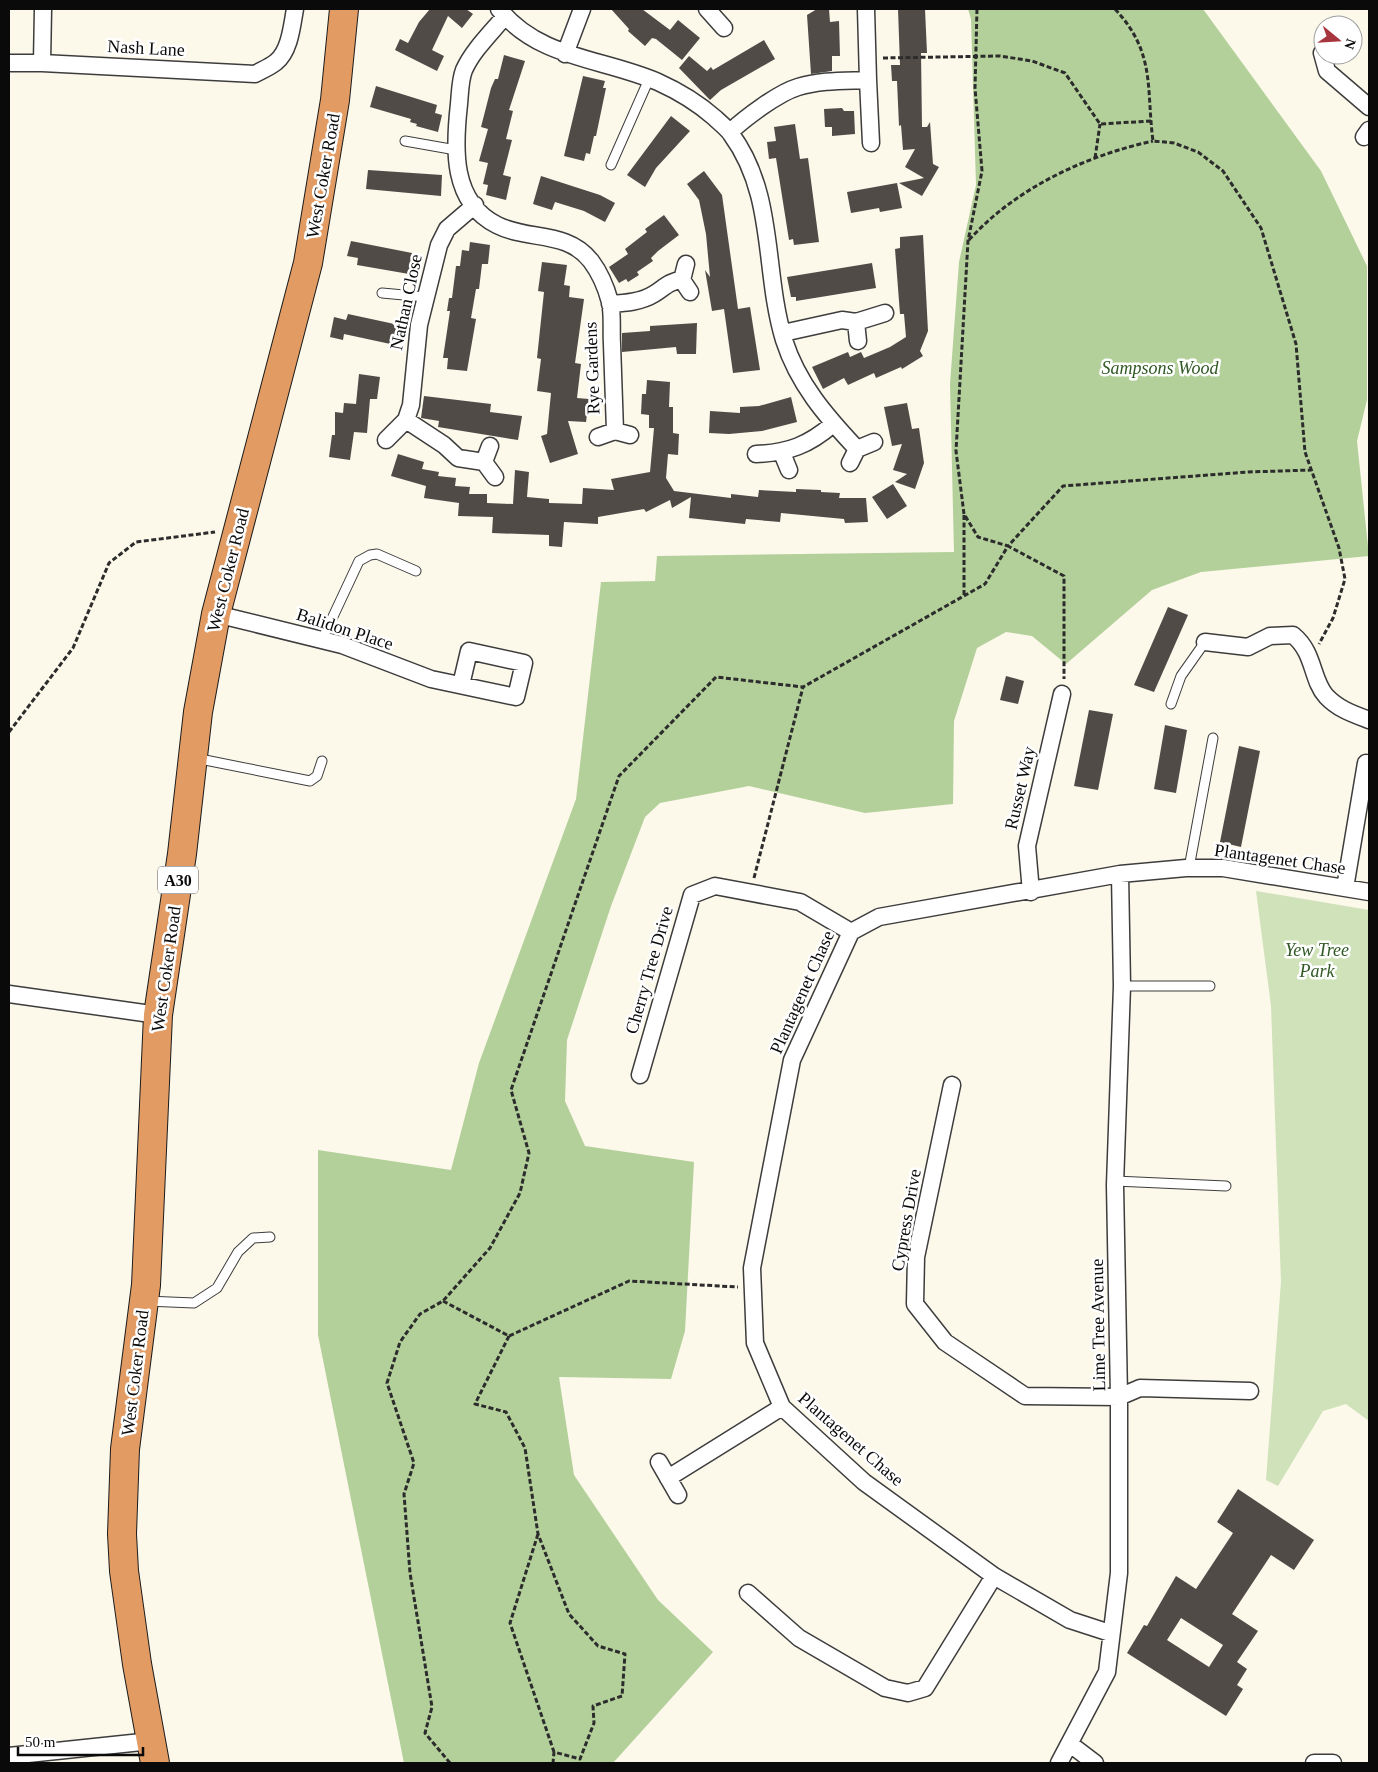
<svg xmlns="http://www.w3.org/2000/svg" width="1378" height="1772" viewBox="0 0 1378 1772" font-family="'Times New Roman',serif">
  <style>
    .green { fill: #cfe2b9 }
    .forest { fill: #b3d09a }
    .building { fill: #514b48; fill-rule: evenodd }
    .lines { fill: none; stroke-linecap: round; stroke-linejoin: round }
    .lane-casing { stroke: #3d3d3d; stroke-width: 11 }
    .street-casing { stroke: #3d3d3d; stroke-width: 19 }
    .highway-casing { stroke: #1b1b1b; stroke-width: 30 }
    .path { stroke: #2c2c2c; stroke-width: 3; stroke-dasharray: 5 2.5; stroke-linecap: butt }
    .lane { stroke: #fff; stroke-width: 9 }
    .street { stroke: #fff; stroke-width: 16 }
    .highway { stroke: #e19b63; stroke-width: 28 }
    .labels { text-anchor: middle; stroke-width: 5; stroke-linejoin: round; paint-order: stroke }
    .shield { fill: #fff; stroke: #545454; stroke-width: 1 }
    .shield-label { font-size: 16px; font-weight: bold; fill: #0a0a0a }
    .street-label { font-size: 18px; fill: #0a0a0a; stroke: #fff }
    .park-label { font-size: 18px; font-style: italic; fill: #305824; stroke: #fff }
  </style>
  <rect width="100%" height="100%" fill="#fcf8ea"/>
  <path class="green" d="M 1256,891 L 1369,910 L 1369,1421 L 1346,1404 L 1323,1411 L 1278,1486 L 1266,1480 L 1281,1282 L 1271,1006 Z"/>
  <path class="forest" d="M 968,9 L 1203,9 L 1321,171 L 1367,266 L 1367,400 L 1357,441 L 1369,556 L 1201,572 L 1152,590 L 1066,664 L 1032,636 L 1006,632 L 977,648 L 954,721 L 953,804 L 865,813 L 749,786 L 660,803 L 645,817 L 611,906 L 567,1040 L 565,1101 L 585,1146 L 694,1162 L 685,1331 L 671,1379 L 559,1377 L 574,1475 L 658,1600 L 713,1652 L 613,1763 L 404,1763 L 318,1335 L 318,1150 L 451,1170 L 479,1063 L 576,799 L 601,582 L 655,581 L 657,556 L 954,552 L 950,384 L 959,262 L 976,185 L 971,19 Z"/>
  <path class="building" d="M 430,9 L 466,9 L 473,14 L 462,28 L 448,16 L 432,50 L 444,56 L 437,71 L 395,50 L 400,39 L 408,43 L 419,22 Z
    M 611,9 L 642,9 L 670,30 L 678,20 L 700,38 L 682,60 L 656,39 L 652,38 L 645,46 L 628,31 L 629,29 Z
    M 817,9 L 829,9 L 830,22 L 839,21 L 840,56 L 832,56 L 832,71 L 811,74 L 807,15 Z
    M 898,9 L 925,9 L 927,53 L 921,53 L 922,127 L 927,127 L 930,122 L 933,164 L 939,167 L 922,196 L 899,183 L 924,178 L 905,167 L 915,149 L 903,150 L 901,125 L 899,126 L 897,81 L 892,81 L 891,65 L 900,65 Z
    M 764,40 L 775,59 L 721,90 L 710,100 L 679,68 L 689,56 L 707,71 L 711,67 L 713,70 Z
    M 504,55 L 525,61 L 509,110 L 513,111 L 506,139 L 512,140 L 503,175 L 511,177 L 506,200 L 486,195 L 488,185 L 483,184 L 488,163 L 479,161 L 488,129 L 481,127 L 491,88 L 495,79 L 498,79 Z
    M 583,76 L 605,81 L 603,88 L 606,88 L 596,136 L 594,136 L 590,154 L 586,153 L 584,161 L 564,156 Z
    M 376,86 L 437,105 L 435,113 L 442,115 L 438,132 L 416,126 L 417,124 L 410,122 L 411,119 L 370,107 Z
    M 842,108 L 844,111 L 854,111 L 855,134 L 832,136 L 832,127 L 825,127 L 824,109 Z
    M 671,116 L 690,131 L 656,168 L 645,187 L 627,175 Z
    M 795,124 L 800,159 L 808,158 L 819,242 L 794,245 L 793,239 L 789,240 L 776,158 L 769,159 L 767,142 L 776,141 L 774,127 Z
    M 368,170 L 442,175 L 441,196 L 366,189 Z
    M 704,171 L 722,195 L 738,309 L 750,307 L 760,370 L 733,373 L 724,309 L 712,311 L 705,270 L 710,277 L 706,234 L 699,200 L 687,184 Z
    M 541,176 L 600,195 L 615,203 L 605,222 L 584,211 L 555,202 L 552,210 L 533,204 Z
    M 897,183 L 902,208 L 880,212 L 879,208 L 851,213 L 847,192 Z
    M 664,215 L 679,235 L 658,251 L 651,258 L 653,261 L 637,272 L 639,275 L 628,282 L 626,279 L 619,283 L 609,267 L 628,254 L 625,249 L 647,232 L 645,229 Z
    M 923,235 L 928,331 L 920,351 L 923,356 L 902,369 L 901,367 L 876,378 L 874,373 L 848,385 L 844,378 L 823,389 L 812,367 L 848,352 L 850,357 L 861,352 L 864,358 L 890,347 L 906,337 L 904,314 L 900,314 L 895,249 L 900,248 L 900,237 Z
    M 351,241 L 412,253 L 409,274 L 357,265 L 358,258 L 347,256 Z
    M 470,242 L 490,245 L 488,264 L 482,264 L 479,289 L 476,289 L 471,318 L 476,319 L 467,371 L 447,369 L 448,358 L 443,358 L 450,311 L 447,311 L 449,298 L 452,298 L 456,266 L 460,266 L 462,250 L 469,251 Z
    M 542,262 L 567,265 L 564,285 L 570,286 L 569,297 L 584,299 L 575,363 L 581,364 L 577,398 L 589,399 L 586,422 L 568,421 L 578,454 L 550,463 L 541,436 L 547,434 L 551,393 L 537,391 L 541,359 L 537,358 L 544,292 L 538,291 Z
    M 872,263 L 876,288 L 796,301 L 796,297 L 791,297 L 787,277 Z
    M 348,314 L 399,325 L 395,345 L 344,334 L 343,340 L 330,337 L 334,317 L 346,320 Z
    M 697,323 L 696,354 L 677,354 L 676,347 L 622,352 L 622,333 L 650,331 L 650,326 Z
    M 359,374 L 380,377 L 377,399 L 370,399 L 367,433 L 354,432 L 350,460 L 329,457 L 332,435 L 335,435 L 335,412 L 343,413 L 344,403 L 356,404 Z
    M 647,380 L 670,382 L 669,407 L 673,407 L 673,433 L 679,434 L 678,455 L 668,454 L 666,478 L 674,491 L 731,498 L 731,494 L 758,497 L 759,490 L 796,492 L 796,489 L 821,490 L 821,492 L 840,493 L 839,498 L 866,498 L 868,522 L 845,523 L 844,519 L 781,513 L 780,522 L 746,519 L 745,524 L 689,518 L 691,497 L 672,508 L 670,500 L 646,512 L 644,509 L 598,517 L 598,524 L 564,522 L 562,547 L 549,546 L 549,535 L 492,533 L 493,517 L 458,516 L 459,503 L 424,498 L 426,486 L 391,476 L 398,454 L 424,462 L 422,469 L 439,472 L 438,476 L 456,478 L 455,486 L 470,487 L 469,494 L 487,494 L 487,503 L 513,504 L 515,470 L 529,472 L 527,497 L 549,499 L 549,503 L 582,504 L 583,488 L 614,490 L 611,479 L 650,472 L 654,428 L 649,428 L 649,415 L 641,414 L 642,394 L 646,394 Z
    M 424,396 L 491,404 L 490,412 L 522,416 L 518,440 L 438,427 L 439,421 L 421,418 Z
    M 791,397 L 797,422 L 762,431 L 729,434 L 709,433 L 710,411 L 740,413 L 740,407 L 759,406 Z
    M 907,403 L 912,429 L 919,428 L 924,463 L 915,489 L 895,482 L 907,474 L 893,470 L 902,444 L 892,446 L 884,407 Z
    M 893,484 L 907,506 L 887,519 L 872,497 Z
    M 1168,607 L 1188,615 L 1154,692 L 1134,685 Z
    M 1006,676 L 1024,681 L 1018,704 L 1000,700 Z
    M 1089,710 L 1113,714 L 1098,790 L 1074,786 Z
    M 1165,725 L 1187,730 L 1176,793 L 1154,789 Z
    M 1239,746 L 1260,751 L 1241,847 L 1220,842 Z
    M 1238,1489 L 1314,1540 L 1294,1570 L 1271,1555 L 1232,1614 L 1258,1631 L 1237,1662 L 1247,1669 L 1237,1685 L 1243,1689 L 1226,1716 L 1127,1653 L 1144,1625 L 1147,1626 L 1176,1576 L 1196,1589 L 1233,1533 L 1217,1522 ZM 1181,1618 L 1223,1645 L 1209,1667 L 1167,1640 Z"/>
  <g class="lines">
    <g class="lane-casing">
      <path id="lane" d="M 405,141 L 456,150
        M 611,165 L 649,79
        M 382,293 L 426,297
        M 322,640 L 359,561 L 370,555 L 377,554 L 416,571
        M 1171,704 L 1181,676 L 1205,642
        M 195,758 L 310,781 L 317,776 L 322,761
        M 1189,868 L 1213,738
        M 1122,986 L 1210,986
        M 1115,1181 L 1226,1186
        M 146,1301 L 194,1303 L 217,1288 L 238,1252 L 253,1238 L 270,1237"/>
    </g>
    <g class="street-casing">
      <path id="street" d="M 499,9 C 539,59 603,58 658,82 C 678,91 698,103 715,118 C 720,123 727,128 731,134 C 776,195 763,271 784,340 C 798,384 826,416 857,449 L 850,463
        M 707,9 L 724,28
        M 505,16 C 491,33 473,50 464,70 C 460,80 460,94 459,104 C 454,148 451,202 497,225 C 528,241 567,230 591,261 C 600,273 606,287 610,302 C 613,315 611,330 612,344 C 613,373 614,402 615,431 L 598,437
        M 1322,53 L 1327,71 L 1369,107
        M 565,54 L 582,9
        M 9,63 L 42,63 L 255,74 C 262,70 270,67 276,62 C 290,51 292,25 295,9
        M 42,63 L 43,9
        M 868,80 L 871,143
        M 730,132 C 745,118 778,93 798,87 C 821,80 845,81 868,80 L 866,9
        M 1364,137 L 1369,130
        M 682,280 L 686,264
        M 610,304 C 625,303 641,302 654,294 C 664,288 669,281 682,280 L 690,292
        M 856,322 L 858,341
        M 783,333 L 842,320 L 856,322 L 885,313
        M 406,420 L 444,445 L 458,458 L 484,462 L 495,477
        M 615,431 L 630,435
        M 386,440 L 406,420 L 411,405 L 419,325 L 439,245 L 447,229 L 475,205
        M 857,449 L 874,442
        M 782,453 L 789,470
        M 756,454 C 788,453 809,445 833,424
        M 484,462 L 490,446
        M 216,614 L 342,645 L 431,679 L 516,697 L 524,663 L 469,651 L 461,685
        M 1205,642 L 1248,647 L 1270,636 L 1293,635 C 1315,653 1311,679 1326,696 C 1338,709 1353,714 1369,720
        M 1345,888 L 1366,763
        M 1031,892 L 1027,846 L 1062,694
        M 9,994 L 158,1015
        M 640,1075 L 692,895 L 715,886 L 800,902 L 851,932
        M 952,1085 L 916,1257 L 915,1304 L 945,1342 L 1025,1396 L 1119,1397 L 1140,1388 L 1250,1391
        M 659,1462 L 678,1495
        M 668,1478 L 782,1407
        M 748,1593 L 799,1638 L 885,1688 L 908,1693 L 925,1688 L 994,1576
        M 1110,1633 L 1070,1620 L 994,1576 L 864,1482 L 782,1407 L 755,1343 L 752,1268 L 792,1060 L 851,932 L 879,917 L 1120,874 L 1186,868 L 1223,868 L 1369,892
        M 1070,1744 L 1095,1763
        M 9,1756 L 151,1741
        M 1059,1763 L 1107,1672 L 1119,1573 L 1119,1397 L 1115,1185 L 1122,986 L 1120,874
        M 1314,1763 L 1333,1763"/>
    </g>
    <g class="highway-casing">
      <path id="highway" d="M 155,1763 L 137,1664 L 124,1571 L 122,1534 L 125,1449 L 146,1285 L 158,1015 L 182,854 L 198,712 L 216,614 L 308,263 L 335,100 L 344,9"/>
    </g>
    <path class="path" d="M 977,9 L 975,88 L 982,171 L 968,241 L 956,451 L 964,514 L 978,537 L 1008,546 L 1063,486 L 1248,472 L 1312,470
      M 1115,9 C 1156,53 1146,88 1153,141 L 1174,143 L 1198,152 L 1223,171 L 1261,228 L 1296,344 L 1305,452 L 1339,548 L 1345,579 L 1333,618 L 1319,644
      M 883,58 L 1000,56 L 1032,61 L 1065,73 L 1100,124 L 1151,121
      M 1095,158 L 1100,124
      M 969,240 C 1016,188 1085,156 1153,141
      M 964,595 L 964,514
      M 9,732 L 73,648 L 109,563 L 136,542 L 215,532
      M 754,878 L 803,687
      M 443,1301 L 509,1336 L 629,1281 L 738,1287
      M 509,1336 L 475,1404 L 506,1412 L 525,1448 L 538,1534 L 569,1614 L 598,1646 L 625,1654 L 622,1696 L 593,1706 L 594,1723 L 580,1759 L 554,1752 L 553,1763
      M 538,1534 L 510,1623 L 554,1752
      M 450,1763 L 425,1733 L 432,1707 L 410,1573 L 404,1494 L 414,1463 L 387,1383 L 400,1342 L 420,1314 L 443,1301 L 490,1248 L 520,1193 L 529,1153 L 511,1090 L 619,776 L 716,677 L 803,687 L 985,584 L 1008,546 L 1064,576 L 1064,679"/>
    <use href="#lane" class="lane"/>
    <use href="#street" class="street"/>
    <use href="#highway" class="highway"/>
  </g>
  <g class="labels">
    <rect class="shield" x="158" y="866.5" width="40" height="27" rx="4"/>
    <g class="shield-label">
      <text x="178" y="886">A30</text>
    </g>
    <g class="street-label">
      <text transform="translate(146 48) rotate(3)" y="6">Nash Lane</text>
      <text transform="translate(323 176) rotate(-80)" y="6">West Coker Road</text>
      <text transform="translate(406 302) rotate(-78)" y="6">Nathan Close</text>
      <text transform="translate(592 368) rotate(-92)" y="6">Rye Gardens</text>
      <text transform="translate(228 570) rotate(-76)" y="6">West Coker Road</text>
      <text transform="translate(345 629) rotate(18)" y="6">Balidon Place</text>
      <text transform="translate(1020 788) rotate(-77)" y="6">Russet Way</text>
      <text transform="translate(1280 859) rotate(8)" y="6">Plantagenet Chase</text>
      <text transform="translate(166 969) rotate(-82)" y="6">West Coker Road</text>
      <text transform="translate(649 970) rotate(-74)" y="6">Cherry Tree Drive</text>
      <text transform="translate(802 992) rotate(-66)" y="6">Plantagenet Chase</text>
      <text transform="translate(906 1220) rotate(-80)" y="6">Cypress Drive</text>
      <text transform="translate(1098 1325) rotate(-91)" y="6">Lime Tree Avenue</text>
      <text transform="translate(135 1373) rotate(-83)" y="6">West Coker Road</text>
      <text transform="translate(851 1439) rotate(41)" y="6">Plantagenet Chase</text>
    </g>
    <g class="park-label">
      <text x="1160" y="374">Sampsons Wood</text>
      <text x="1317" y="956">Yew Tree<tspan x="1317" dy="21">Park</tspan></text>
    </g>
  </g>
  <rect width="1378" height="1772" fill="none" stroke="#0a0a0a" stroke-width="20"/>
  <g transform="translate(1338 40) rotate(108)"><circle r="24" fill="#ffffff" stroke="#9d9d9d"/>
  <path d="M0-4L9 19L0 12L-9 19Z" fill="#a7353d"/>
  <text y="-8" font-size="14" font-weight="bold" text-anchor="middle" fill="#0a0a0a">N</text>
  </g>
  <path d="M18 1747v8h125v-8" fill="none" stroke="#0a0a0a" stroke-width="2.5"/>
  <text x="25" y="1747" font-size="15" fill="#0a0a0a" stroke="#ffffff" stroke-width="4" paint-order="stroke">50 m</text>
</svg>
